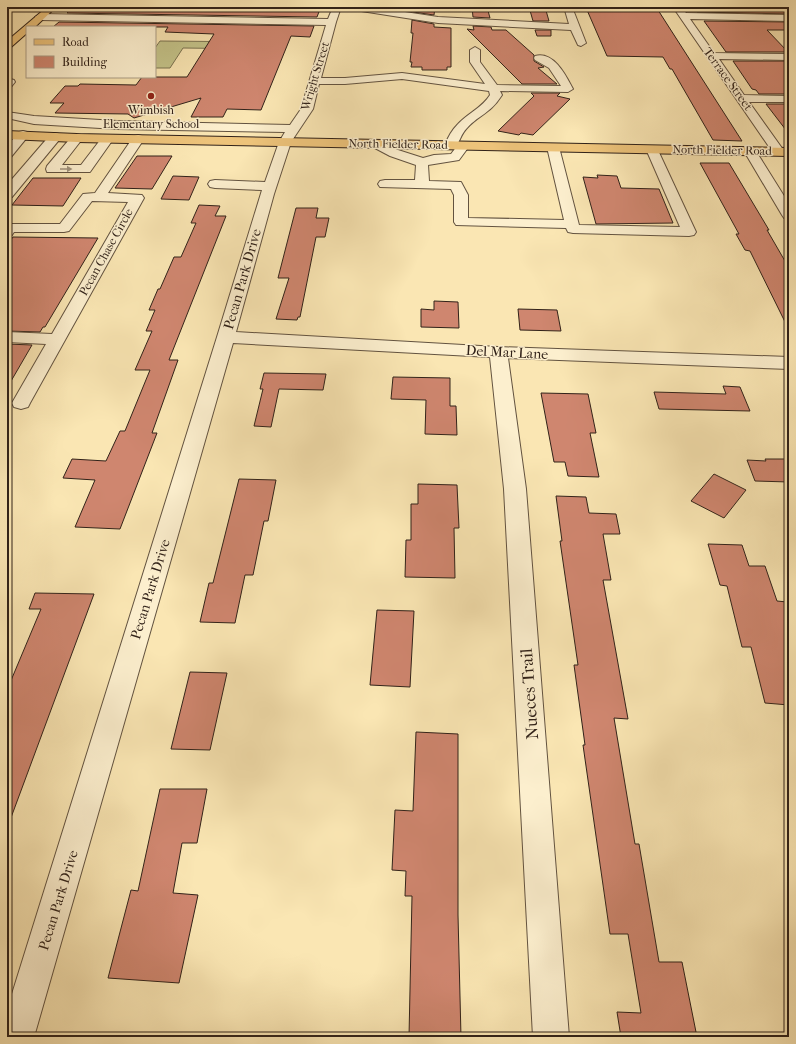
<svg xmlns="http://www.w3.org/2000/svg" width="796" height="1044" viewBox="0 0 796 1044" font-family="'IM FELL French Canon',serif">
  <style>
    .green { fill: #c4c389; stroke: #7a7251 }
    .building { fill: #cf866f; stroke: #312219 }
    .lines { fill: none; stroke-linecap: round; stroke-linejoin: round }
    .minor-casing { stroke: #635340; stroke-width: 2 }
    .major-casing { stroke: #312219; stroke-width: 2 }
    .minor { fill: #fcefce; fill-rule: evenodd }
    .major { fill: #edc37a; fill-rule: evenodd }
    .oneway { fill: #a1937d }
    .poi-dot { fill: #8f2418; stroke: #fcefce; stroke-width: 1.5 }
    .labels { text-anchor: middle; stroke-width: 3; stroke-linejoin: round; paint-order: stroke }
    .far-street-label { font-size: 12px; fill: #312219; stroke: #fcefce }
    .far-poi-label { font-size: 12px; fill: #312219; stroke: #fcefce }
    .street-label { font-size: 14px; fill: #312219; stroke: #fcefce }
    .near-street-label { font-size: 17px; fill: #312219; stroke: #fcefce }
  </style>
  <rect width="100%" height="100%" fill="#fae6b3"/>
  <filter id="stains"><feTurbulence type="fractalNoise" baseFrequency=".005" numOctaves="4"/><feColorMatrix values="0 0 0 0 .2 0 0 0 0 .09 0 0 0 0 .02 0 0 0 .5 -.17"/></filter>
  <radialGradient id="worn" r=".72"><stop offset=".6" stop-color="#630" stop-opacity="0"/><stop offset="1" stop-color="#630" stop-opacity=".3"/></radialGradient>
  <path class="green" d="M 160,41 L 269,42 L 266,49 L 183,48 L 170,68 L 155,68 L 155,48 Z"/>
  <path class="building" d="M 73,7 L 180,9 L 181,7 L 189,7 L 320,9 L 317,17 L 67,13 Z
    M 414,7 L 435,7 L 434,15 L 413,12 Z
    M 472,7 L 487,7 L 490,18 L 473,17 Z
    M 529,7 L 545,7 L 549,21 L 533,21 Z
    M 693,7 L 789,7 L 789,14 L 697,12 Z
    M 587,10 L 658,10 L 742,141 L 713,140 L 672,69 L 670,69 L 663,57 L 607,56 Z
    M 412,20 L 434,24 L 434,27 L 451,28 L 451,67 L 447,67 L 447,70 L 422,70 L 422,67 L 411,67 L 412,62 L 410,62 L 413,33 L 411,33 Z
    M 704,21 L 789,22 L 789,30 L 767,30 L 788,52 L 726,52 Z
    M 59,22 L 314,26 L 310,37 L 291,36 L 261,110 L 227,109 L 223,117 L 191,117 L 201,98 L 134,118 L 128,114 L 55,113 L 64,103 L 50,103 L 65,86 L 78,86 L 80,84 L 136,85 L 142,77 L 187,77 L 214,34 L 165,32 L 168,27 L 53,27 Z
    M 473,26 L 491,27 L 492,30 L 506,30 L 534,55 L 534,61 L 544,67 L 538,68 L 557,84 L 522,84 L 467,29 L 474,30 Z
    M 535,30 L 551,30 L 551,36 L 537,36 Z
    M 733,61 L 789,61 L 789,94 L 759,94 L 756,90 L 752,89 Z
    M 531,93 L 560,93 L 557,96 L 570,99 L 533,135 L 521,133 L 519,135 L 498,131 L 534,96 Z
    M 766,104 L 789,104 L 789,134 Z
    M 137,156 L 172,156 L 152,189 L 115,188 Z
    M 700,163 L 729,163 L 769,230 L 767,230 L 789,268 L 789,330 L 750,251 L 745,250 L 736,234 L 739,234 Z
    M 597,175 L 617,176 L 621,188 L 659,189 L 673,223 L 596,224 L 583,177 L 598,178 Z
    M 173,176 L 199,177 L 189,200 L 161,199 Z
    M 33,178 L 81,178 L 63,206 L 12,205 Z
    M 199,205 L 220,206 L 215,216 L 226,216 L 169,360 L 178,360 L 152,433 L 157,433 L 120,529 L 75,527 L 95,480 L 63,478 L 72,459 L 106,461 L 120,431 L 125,431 L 150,370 L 135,370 L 152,331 L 146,331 L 155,310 L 149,310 L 158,289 L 160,289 L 174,257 L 181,257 L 196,223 L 191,223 Z
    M 296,208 L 318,208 L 316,218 L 329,218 L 325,237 L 316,237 L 300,317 L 298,317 L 297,320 L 276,319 L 289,278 L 278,278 Z
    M 13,237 L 98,238 L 45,327 L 43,327 L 40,332 L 7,331 L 7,245 Z
    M 434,301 L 458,302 L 459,328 L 421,327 L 421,309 L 434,310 Z
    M 518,309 L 557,310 L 561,331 L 520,330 Z
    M 7,344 L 32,345 L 7,388 Z
    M 264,373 L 326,374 L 323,390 L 279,389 L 271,427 L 254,426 L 263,389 L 260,389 Z
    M 393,377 L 450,378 L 450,406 L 456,406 L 457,435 L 425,434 L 426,400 L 391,399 Z
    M 723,386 L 740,387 L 750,411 L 659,409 L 654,392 L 726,394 Z
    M 541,393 L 588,394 L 596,433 L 590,433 L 599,477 L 568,476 L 565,462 L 554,462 Z
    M 765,459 L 789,459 L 789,482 L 755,481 L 747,460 L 766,461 Z
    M 714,474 L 746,490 L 724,518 L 691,501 Z
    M 239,479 L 276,480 L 268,521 L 264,521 L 253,575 L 245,575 L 235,623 L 200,622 L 209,583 L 213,583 Z
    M 418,484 L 457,485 L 459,528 L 454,528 L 455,578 L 405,577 L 406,540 L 411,540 L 411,504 L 418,504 Z
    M 556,496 L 586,497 L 589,513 L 616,514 L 620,534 L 603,534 L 611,580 L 603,580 L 628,719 L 614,718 L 635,844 L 639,844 L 659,962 L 682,962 L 697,1037 L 621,1037 L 617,1012 L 641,1013 L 628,934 L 610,934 L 583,745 L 585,745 L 574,665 L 578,665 L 560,541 L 562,541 Z
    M 708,544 L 742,545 L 749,566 L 765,566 L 777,601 L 787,602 L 789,609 L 789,705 L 765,703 L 751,647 L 742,647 L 727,586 L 720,585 Z
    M 35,593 L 94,594 L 9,823 L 7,823 L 7,690 L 41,609 L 29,609 Z
    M 377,610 L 414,611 L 410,687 L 370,685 Z
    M 190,672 L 227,673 L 210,750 L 171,749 Z
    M 416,732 L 458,734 L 458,915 L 461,1037 L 409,1037 L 412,896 L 405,896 L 406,871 L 392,870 L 395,810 L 413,811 Z
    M 160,789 L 207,789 L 197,843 L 182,843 L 173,893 L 198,895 L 179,983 L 108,978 L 131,890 L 138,891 Z"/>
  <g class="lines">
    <g class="minor-casing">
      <path id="minor" d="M 333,7 L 341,7 L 336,22 L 321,78 L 345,78 L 402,73 L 485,84 L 470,62 L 470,50 L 475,47 L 480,50 L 480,62 L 497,85 L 561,86 L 549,68 L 535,60 L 534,58 L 535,56 C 554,51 566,76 573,89 L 568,92 L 500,91 L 502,95 C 490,114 480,114 467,128 C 461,134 460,141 455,148 L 447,148 L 445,145 C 448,137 452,130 458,124 C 468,113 482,108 490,95 L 489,91 L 402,79 L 345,84 L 319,84 L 313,109 L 291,142 L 274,194 L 236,332 L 498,347 L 789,357 L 789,369 L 508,358 L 526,489 L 569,1037 L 533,1037 L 504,489 L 490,357 L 233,343 L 34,1037 L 7,1037 L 7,1010 L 217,337 L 262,190 L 215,188 L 210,187 L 208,184 L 210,181 L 215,180 L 265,182 L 279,142 L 285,132 L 117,129 L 34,124 L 7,118 L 7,112 L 34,116 L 117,121 L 290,125 L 301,109 L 326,25 L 40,20 L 35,17 L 40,14 L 328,19 Z
        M 351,7 L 372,7 L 438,17 L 569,24 L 564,7 L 572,7 L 586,43 L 581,46 L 578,45 L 571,30 L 438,23 L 355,10 Z
        M 673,7 L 681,7 L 686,13 L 789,15 L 789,21 L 690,19 L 714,53 L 789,54 L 789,60 L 719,59 L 744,95 L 789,96 L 789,102 L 749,102 L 784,151 L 782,154 L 774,154 Z
        M 7,78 L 14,80 L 15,82 L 11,87 L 7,88 Z
        M 23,131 L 27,132 L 29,135 L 11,157 L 7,158 L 7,146 L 19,132 Z
        M 55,133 L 59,134 L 61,137 L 59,140 L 12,197 L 7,198 L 7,185 L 51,134 Z
        M 77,134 L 81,135 L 83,138 L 62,165 L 81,165 L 104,135 L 112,135 L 114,138 L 90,172 L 47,172 L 46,169 L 47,166 L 73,135 Z
        M 138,135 L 142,136 L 144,139 L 108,193 L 142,195 L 144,198 L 30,403 L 28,407 L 21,409 L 14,407 L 12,403 L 46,344 L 7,342 L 7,332 L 52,334 L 128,202 L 92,201 L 69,231 L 64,232 L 14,232 L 12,235 L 7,236 L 7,224 L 60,224 L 83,194 L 95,193 L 134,136 Z
        M 377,140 L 398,150 L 423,158 L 434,155 L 451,154 L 460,142 L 468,142 L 470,145 L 459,160 L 428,165 L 429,181 L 461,182 L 468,195 L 468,218 L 564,220 L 547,147 L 549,144 L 557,144 L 559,147 L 579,225 L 680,227 L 646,149 L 648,146 L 656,146 L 696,232 L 694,235 L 689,236 L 573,233 L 568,232 L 566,228 L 456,225 L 454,222 L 454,195 L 451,189 L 380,187 L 378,184 L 380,181 L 385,180 L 415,180 L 416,165 L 390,156 L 373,147 L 371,144 L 373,141 Z
        M 750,147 L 754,148 L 789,204 L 789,219 L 784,218 L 782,215 L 744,151 L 746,148 Z"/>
    </g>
    <g class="major-casing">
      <path id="major" d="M 47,7 L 56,7 L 35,27 L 27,27 L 27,33 L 10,48 L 7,49 L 7,41 Z
        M 7,131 L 77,134 L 789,148 L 789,156 L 77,142 L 7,139 Z"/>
    </g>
    <use href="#minor" class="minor"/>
    <use href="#major" class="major"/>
  </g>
  <defs><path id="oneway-solid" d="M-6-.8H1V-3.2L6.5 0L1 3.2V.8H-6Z"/></defs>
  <use class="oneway" href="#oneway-solid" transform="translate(66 169)"/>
  <circle class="poi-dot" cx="151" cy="96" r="4"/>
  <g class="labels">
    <g class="far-street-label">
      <text transform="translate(315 76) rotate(-73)" y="4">Wright Street</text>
      <text transform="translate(728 79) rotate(54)" y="4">Terrace Street</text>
      <text transform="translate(398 144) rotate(1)" y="4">North Fielder Road</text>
      <text transform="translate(722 150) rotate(1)" y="4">North Fielder Road</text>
      <text transform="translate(106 252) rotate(-61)" y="4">Pecan Chase Circle</text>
    </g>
    <g class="far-poi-label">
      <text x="151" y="114">Wimbish<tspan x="151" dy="14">Elementary School</tspan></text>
    </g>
    <g class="street-label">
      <text transform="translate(242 279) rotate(-74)" y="5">Pecan Park Drive</text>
      <text transform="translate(507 352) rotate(3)" y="5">Del Mar Lane</text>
      <text transform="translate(150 589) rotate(-73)" y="5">Pecan Park Drive</text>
      <text transform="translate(58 900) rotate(-73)" y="5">Pecan Park Drive</text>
    </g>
    <g class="near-street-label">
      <text transform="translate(529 694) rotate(-94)" y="6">Nueces Trail</text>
    </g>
  </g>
  <rect width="796" height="1044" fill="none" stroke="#fae6b3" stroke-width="24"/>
  <rect x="8" y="8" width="780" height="1028" fill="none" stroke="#312219" stroke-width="2"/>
  <rect x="12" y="12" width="772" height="1020" fill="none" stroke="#312219"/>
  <rect x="26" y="26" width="130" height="52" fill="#fcefce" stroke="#ab9d86"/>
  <rect x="34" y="39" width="20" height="6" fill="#edc37a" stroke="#ab9d86"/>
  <text x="62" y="46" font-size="12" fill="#312219">Road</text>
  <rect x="34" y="56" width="20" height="12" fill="#cf866f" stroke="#ab9d86"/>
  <text x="62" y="66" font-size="12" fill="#312219">Building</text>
  <rect width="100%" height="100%" filter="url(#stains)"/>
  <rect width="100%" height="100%" fill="url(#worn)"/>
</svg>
